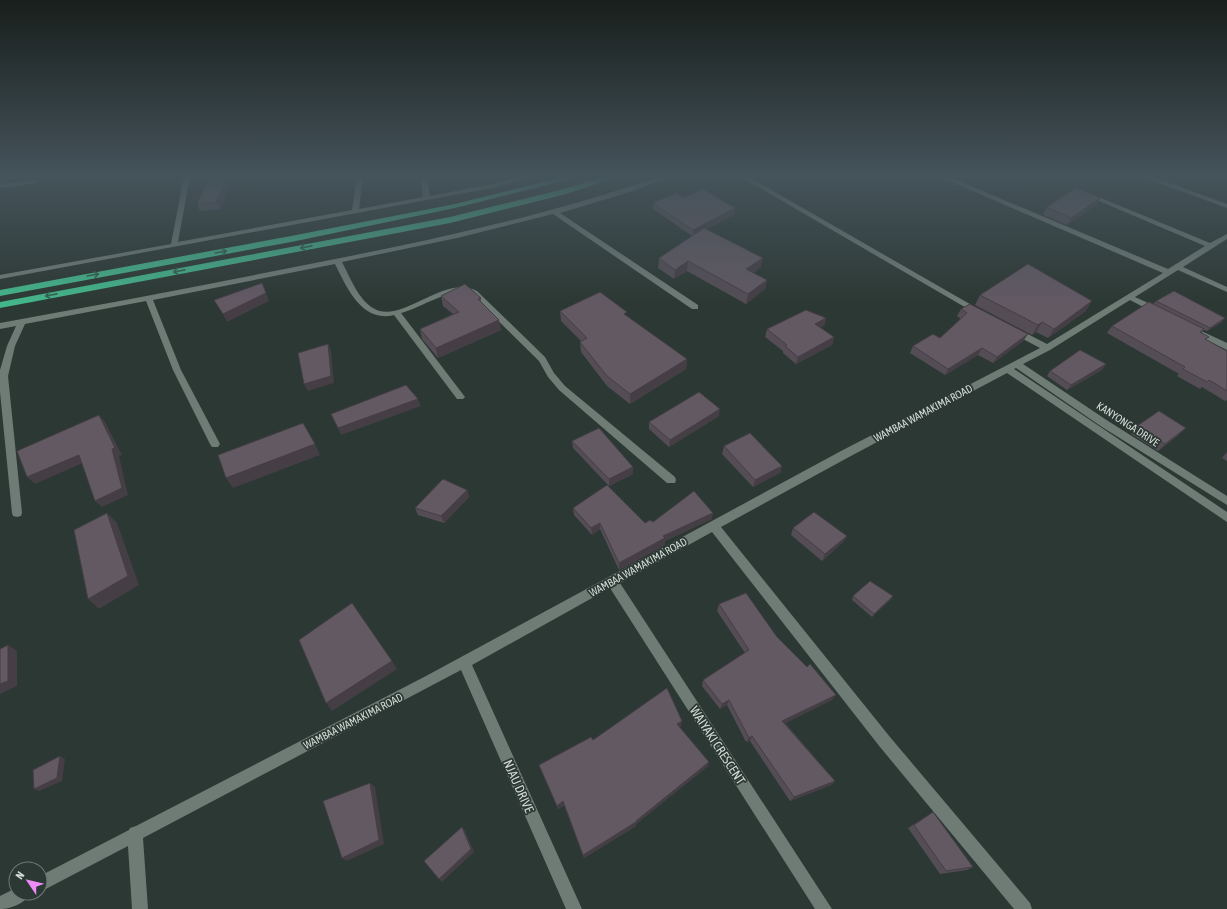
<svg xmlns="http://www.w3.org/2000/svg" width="1227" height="909" viewBox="0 0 1227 909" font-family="'Asap Condensed',sans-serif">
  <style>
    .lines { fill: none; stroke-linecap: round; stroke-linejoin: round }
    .minor { fill: #6f7c76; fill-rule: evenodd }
    .highway { fill: #44b68b; fill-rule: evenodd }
    .wall { fill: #544d55 }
    .shaded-wall { fill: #453e45 }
    .building { fill: #625963; stroke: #453e45 }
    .oneway { stroke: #346452 }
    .labels { text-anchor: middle; stroke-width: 3.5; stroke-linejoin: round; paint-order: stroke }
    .street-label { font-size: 11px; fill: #d3dad6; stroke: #2c3833 }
    .near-street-label { font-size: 13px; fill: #d3dad6; stroke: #2c3833 }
  </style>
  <rect width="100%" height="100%" fill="#2c3833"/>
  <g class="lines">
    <path class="minor" d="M 184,176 L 190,176 L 178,242 L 352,210 L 357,176 L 363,176 L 359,209 L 423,197 L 421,176 L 427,176 L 430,196 L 497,183 L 523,176 L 535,176 L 497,187 L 0,279 L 0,275 L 171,244 Z
      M 662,176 L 672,176 L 630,192 L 560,213 L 698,305 L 698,309 L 692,309 L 553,214 L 457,238 L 342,262 C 350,277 358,299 373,308 C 401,326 444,273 477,291 L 545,357 L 554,373 L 565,386 L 675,477 L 676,480 L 675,483 L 667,483 L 559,390 L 548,377 L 539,361 L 475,298 C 472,295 468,292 464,292 C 450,289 417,309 401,313 L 465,397 L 463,399 L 457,399 L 394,315 C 362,323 347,288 335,264 L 153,300 L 181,370 L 220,444 L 218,447 L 212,447 L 210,444 L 173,370 L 146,301 L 25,324 L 15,346 L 8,376 L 22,513 L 21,516 L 17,517 L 13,516 L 12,513 L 0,392 L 0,370 L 7,346 L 16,326 L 0,329 L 0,323 C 105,304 210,284 315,263 C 433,240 548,215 662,176 Z
      M 739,176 L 747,176 L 982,311 L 978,314 L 975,313 Z
      M 938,176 L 947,176 L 1168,269 L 1205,246 L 1085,195 L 1085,193 L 1089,193 L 1210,243 L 1227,234 L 1227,239 L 1183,267 L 1227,287 L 1227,292 L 1178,270 L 1135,297 L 1159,308 L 1160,310 L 1159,312 L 1153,312 L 1130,300 L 1050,350 L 1023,364 L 1108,421 L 1227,496 L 1227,505 L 1102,427 L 1016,368 L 1014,369 L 1227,512 L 1227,522 L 1007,373 L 849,457 L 721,527 L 890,737 L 1030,903 L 1032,909 L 1014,909 L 880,747 L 712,532 L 620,583 L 832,909 L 815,909 L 610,588 L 472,665 L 582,909 L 566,909 L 461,670 L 143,838 L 148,909 L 132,909 L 128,846 L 40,892 L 40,876 L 129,830 L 130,828 L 136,826 L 426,676 L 841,451 L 1040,348 L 1012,333 L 1011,331 L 1012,329 L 1018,329 L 1047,344 L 1163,273 Z
      M 1140,176 L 1150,176 L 1227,204 L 1227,208 Z
      M 35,180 L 37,181 L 37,183 L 0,188 L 0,184 Z
      M 1197,329 L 1227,343 L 1227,350 L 1194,334 L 1193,332 L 1194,330 Z
      M 16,888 L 16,893 L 30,893 C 26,903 11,909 0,909 L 0,896 Z"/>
    <path class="highway" d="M 567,176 L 582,176 L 455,208 L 291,242 L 0,296 L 0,290 L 291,236 L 455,204 Z
      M 607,176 L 621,176 L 566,194 L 450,223 L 0,308 L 0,302 L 450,217 L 560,190 Z"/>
  </g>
  <path class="wall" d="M 230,186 L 220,209 L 200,211 L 197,204 Z
    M 684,198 L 735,208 L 734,215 L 706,229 L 761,267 L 753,273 L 767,280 L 765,289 L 746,304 L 687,271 L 674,279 L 658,268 L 659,258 L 692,236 L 653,209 L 653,203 Z
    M 1100,198 L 1096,205 L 1067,225 L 1043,215 L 1047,207 Z
    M 980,295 L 1086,311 L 1048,338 L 1036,332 L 1032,335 L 975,305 Z
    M 441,296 L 481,298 L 481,302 L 501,330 L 438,358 L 422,339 L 420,329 L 453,314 L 443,306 Z
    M 1156,301 L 1222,322 L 1207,331 L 1204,330 L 1202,332 L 1206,340 L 1227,351 L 1227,400 L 1225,401 L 1202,387 L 1200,389 L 1177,376 L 1179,374 L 1107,333 L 1112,326 L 1153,304 Z
    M 961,309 L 1028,334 L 1023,341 L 993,363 L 978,355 L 945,375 L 910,353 L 913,346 L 940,338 L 961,319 L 957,316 Z
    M 560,311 L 627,316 L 687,359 L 686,369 L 630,404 L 607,386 L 581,352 L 580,342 L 581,341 L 561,321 Z
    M 826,318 L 824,326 L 820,327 L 834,337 L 832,345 L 796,364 L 783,353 L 783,351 L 765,337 L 767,329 Z
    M 1106,364 L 1102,370 L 1067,390 L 1047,376 L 1050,371 Z
    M 719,416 L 669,447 L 649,429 L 649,422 Z
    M 1137,426 L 1179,435 L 1158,451 L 1131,434 Z
    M 572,441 L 633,467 L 633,474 L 609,486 L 573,448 Z
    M 724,446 L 782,466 L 780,473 L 753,487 L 722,454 Z
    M 1227,452 L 1227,461 L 1222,458 Z
    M 467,490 L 469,497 L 444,523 L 418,515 L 415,508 Z
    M 573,508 L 645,523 L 712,519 L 665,541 L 665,545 L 619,570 L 600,529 L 592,535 L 574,515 Z
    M 793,528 L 847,536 L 843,542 L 822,561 L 791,535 Z
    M 853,596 L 893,596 L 891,599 L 872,617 L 852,600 Z
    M 719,604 L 777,637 L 832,700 L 785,723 L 835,781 L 831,785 L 790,801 L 750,741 L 746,742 L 727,705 L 720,709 L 702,686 L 703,680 L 745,653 L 717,611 Z
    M 681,726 L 679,727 L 708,766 L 636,824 L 636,826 L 584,858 L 564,805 L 558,809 L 541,770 L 539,765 L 593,740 Z
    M 933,812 L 973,867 L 967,870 L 940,874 L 908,828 Z"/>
  <path class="shaded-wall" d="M 227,179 L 230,186 L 220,209 L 216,202 Z
    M 1100,198 L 1096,205 L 1067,225 L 1071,218 Z
    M 735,208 L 734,215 L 693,236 L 693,230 Z
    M 763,258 L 761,267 L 744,279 L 746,269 Z
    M 688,261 L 687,271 L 674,279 L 675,270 Z
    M 767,280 L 765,289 L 746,304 L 748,294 Z
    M 262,283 L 269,301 L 227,322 L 223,314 Z
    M 1092,301 L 1086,311 L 1048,338 L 1054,329 Z
    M 826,318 L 824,326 L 813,331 L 815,324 Z
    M 1225,318 L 1222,322 L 1207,331 L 1210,328 Z
    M 499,320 L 501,330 L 438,358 L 436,348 Z
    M 1042,322 L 1036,332 L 1032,335 L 1038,325 Z
    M 1028,334 L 1023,341 L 993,363 L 997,357 Z
    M 834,337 L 832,345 L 796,364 L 798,357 Z
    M 328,344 L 331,351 L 334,383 L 308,391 L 304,384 Z
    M 982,348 L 978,355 L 945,375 L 948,369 Z
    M 687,359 L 686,369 L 630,404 L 630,394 Z
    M 1106,364 L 1102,370 L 1067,390 L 1071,385 Z
    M 418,399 L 421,406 L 341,435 L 338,428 Z
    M 720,409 L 719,416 L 669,447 L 670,440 Z
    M 99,415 L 105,422 L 122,455 L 119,456 L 128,495 L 102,507 L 95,501 Z
    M 1186,428 L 1179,435 L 1158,451 L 1165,444 Z
    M 315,444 L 320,455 L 233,488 L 226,478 Z
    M 79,455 L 85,462 L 35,484 L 27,477 Z
    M 782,466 L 780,473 L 753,487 L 755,480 Z
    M 633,467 L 633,474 L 609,486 L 609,479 Z
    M 467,490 L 469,497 L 444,523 L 441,516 Z
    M 107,513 L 117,523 L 139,585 L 99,609 L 88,599 Z
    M 713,513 L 712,519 L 665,541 L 665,545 L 619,570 L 619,563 L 663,536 Z
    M 600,523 L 600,529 L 592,535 L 591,528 Z
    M 847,536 L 843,542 L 822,561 L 825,554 Z
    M 893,596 L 891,599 L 872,617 L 874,614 Z
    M 8,645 L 17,651 L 17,686 L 0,694 L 0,684 Z
    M 392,661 L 397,669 L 332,711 L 326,703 Z
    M 836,695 L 832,700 L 780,726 L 782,721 Z
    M 729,700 L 727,705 L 720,709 L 722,704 Z
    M 682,721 L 681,726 L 676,729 L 677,724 Z
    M 752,736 L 750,741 L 746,742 L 749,738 Z
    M 60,756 L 65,759 L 62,781 L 39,791 L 34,789 Z
    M 709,762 L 708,766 L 636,824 L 636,826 L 584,858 L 583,855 L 636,821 Z
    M 835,781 L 831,785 L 790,801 L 794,797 Z
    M 370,783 L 375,787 L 384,844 L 347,861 L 342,858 Z
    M 563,801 L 564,805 L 558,809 L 557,806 Z
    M 462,827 L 465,831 L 474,852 L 442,882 L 439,879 Z"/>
  <path class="building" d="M 227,179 L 216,202 L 197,204 L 208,180 Z
    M 1076,188 L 1100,198 L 1071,218 L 1047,207 Z
    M 703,189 L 735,208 L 693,230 L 653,203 L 676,193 L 684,198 Z
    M 704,228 L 763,258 L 746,269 L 767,280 L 748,294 L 688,261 L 675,270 L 659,258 Z
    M 1028,264 L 1092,301 L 1054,329 L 1042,322 L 1038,325 L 980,295 Z
    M 262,283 L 266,293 L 223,314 L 214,300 Z
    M 465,284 L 481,298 L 478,299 L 499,320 L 436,348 L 420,329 L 459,312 L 441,296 Z
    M 1174,291 L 1225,318 L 1210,328 L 1156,301 Z
    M 600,292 L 627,312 L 624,314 L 687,359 L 630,394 L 607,376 L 580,342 L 587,338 L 560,311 Z
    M 1149,302 L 1204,329 L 1200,332 L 1209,337 L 1205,339 L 1227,351 L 1227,391 L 1209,380 L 1207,382 L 1183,369 L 1185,367 L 1112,326 Z
    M 970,304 L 1028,334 L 997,357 L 982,348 L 948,369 L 913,346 L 933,334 L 940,338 L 967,313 L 961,309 Z
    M 806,310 L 826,318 L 815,324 L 834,337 L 798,357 L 785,346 L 787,345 L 767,329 Z
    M 328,344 L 331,376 L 304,384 L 298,353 Z
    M 1080,350 L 1106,364 L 1071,385 L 1050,371 Z
    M 406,385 L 418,399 L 338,428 L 331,414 Z
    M 699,392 L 720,409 L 670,440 L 649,422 Z
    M 1159,411 L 1186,428 L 1165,444 L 1137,426 Z
    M 99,415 L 115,448 L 112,449 L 122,488 L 95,501 L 79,455 L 27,477 L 17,451 Z
    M 303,423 L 315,444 L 226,478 L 218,455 Z
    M 599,428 L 633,467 L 609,479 L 572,441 Z
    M 750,433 L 782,466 L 755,480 L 724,446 Z
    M 443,479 L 467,490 L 441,516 L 415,508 Z
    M 607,485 L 645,523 L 650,520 L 653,522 L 694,491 L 713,513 L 663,536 L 665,538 L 619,563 L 600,523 L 591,528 L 573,508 Z
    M 814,512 L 847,536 L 825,554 L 793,528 Z
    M 107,513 L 128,576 L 88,599 L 74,530 Z
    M 870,581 L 893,596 L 874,614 L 853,596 Z
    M 746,593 L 777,637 L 807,667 L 810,664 L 836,695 L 782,721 L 835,781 L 794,797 L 752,736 L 749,738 L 729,700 L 722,704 L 703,680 L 749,650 L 719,604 Z
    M 352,603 L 392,661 L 326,703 L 299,640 Z
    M 8,645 L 8,681 L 0,684 L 0,649 Z
    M 667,688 L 682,721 L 677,724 L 709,762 L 636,821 L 636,822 L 583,855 L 563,801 L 557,806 L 539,765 L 591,737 L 593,740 Z
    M 60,756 L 57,778 L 34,789 L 33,770 Z
    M 370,783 L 379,840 L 342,858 L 323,801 Z
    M 933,812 L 973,867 L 946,871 L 914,825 Z
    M 462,827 L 471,849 L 439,879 L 424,861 Z"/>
  <defs><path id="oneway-shaft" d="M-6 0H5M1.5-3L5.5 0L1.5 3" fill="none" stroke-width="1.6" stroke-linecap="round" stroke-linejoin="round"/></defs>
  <g class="oneway">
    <use href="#oneway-shaft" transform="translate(306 247) rotate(169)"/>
    <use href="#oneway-shaft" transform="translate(221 252) rotate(-10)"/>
    <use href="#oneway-shaft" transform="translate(179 271) rotate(169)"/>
    <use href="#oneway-shaft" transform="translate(93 275) rotate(-10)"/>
    <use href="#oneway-shaft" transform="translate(51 295) rotate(169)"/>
  </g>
  <linearGradient id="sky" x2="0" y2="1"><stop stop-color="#181f1c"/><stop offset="0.58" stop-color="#45535b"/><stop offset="1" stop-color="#45535b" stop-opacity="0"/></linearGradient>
  <rect width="1227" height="304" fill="url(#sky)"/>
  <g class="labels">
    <g class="street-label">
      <text transform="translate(923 413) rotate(-28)" y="4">WAMBAA WAMAKIMA ROAD</text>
      <text transform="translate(1128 424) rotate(33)" y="4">KANYONGA DRIVE</text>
      <text transform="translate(638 567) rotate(-29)" y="4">WAMBAA WAMAKIMA ROAD</text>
      <text transform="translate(353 721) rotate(-27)" y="4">WAMBAA WAMAKIMA ROAD</text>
    </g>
    <g class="near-street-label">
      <text transform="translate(718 745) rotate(57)" y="5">WAIYAKI CRESCENT</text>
      <text transform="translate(519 786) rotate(66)" y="5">NJAU DRIVE</text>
    </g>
  </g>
  <g transform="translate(28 881) rotate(305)"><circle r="19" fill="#2c3833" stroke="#6f7974"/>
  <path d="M0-3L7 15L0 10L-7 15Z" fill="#ed8cf9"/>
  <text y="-6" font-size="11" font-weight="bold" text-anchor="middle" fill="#d3dad6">N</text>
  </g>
</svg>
